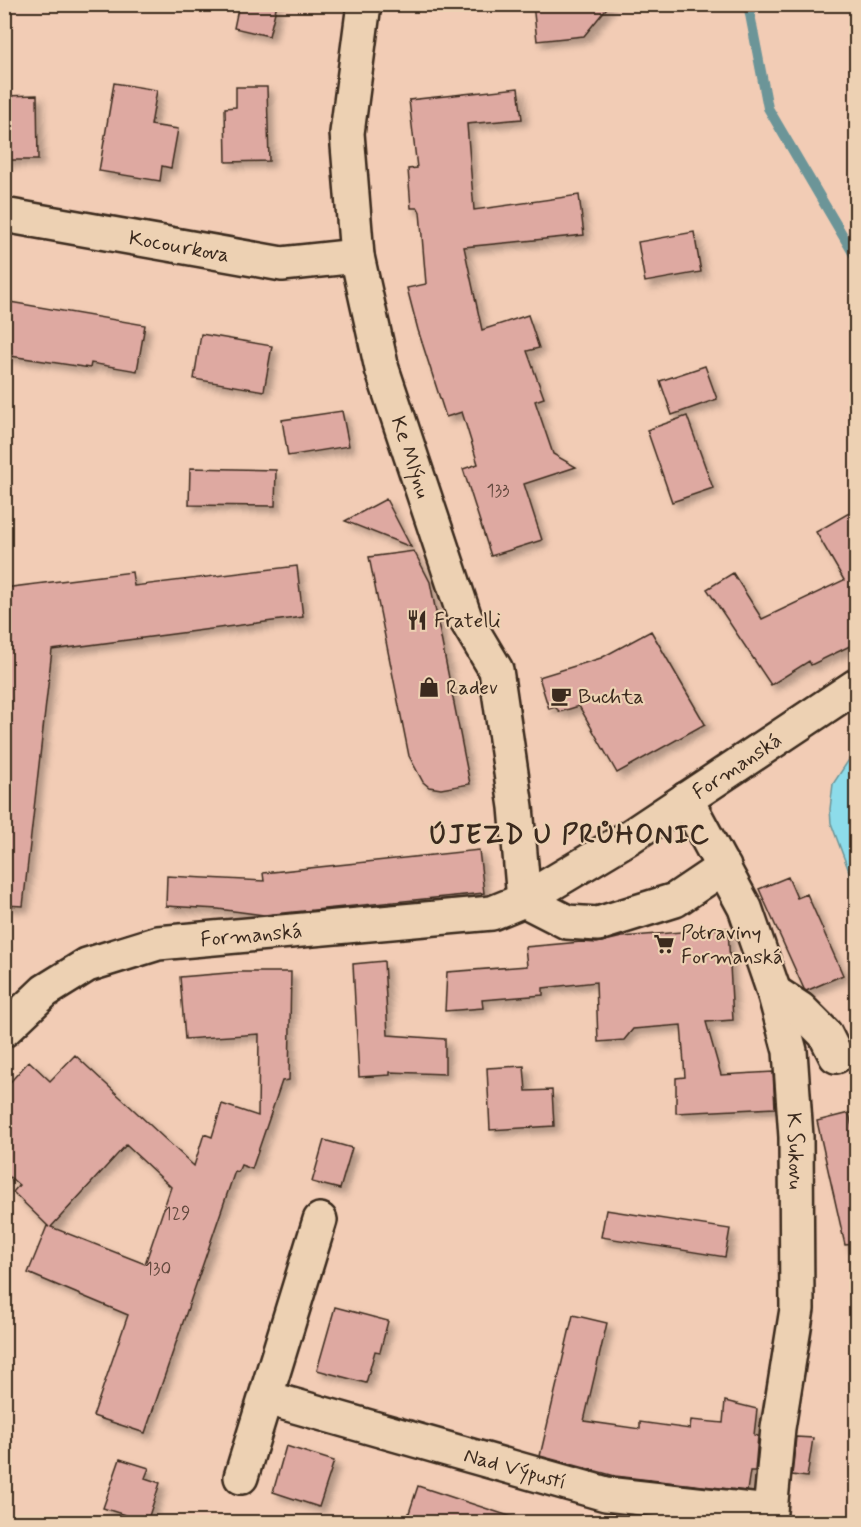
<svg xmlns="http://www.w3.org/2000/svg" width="861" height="1527" viewBox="0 0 861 1527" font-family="Mynerve,sans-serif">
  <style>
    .water { fill: #8ddcea; stroke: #6c9598; stroke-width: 1.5 }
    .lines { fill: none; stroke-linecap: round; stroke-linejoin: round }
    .stream { stroke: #6c9598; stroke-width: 10 }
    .building { fill: #dea9a1; stroke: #3b2a1e; stroke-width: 1.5; fill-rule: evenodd; filter: url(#shadow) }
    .minor-casing { stroke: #3b2a1e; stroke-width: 38 }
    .tertiary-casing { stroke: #3b2a1e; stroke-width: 38 }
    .minor { stroke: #edd1b3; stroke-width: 33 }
    .tertiary { stroke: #edd1b3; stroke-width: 33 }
    .labels { text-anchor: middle; stroke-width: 4.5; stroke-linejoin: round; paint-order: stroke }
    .number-label { font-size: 18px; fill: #644a3f }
    .street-label { font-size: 21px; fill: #3b2a1e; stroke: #edd1b3 }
    .poi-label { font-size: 21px; fill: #3b2a1e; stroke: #edd1b3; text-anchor: start }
    .district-label { font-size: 27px; font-weight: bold; letter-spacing: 1.5px; fill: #3b2a1e; stroke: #edd1b3 }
  </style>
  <defs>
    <filter id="shadow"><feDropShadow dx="5.5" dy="5.5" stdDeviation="3" flood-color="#0004"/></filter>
  </defs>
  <rect width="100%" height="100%" fill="#f2ccb5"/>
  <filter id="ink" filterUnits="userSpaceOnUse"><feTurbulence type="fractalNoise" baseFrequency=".0167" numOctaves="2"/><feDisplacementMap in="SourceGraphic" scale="12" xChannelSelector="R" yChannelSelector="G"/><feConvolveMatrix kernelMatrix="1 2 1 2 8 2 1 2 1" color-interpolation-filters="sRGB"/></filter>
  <g filter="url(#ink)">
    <path class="water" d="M 856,749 L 856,890 L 831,823 L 830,809 L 833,784 Z"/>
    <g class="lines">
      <path class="stream" d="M 748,4 L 768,108 L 856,258"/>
    </g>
    <path class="building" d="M 239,4 L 277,4 L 269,36 L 234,28 Z
      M 533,4 L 610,4 L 584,36 L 537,41 Z
      M 114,83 L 157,90 L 151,125 L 178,129 L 171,168 L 162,166 L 160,181 L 99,171 Z
      M 236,87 L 267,87 L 269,161 L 226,162 L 225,108 L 236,107 Z
      M 518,88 L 522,119 L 467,124 L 474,210 L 579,195 L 584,235 L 464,247 L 482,330 L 528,315 L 539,348 L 527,351 L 544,398 L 535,401 L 553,454 L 576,467 L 524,484 L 542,540 L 491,556 L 463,469 L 478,464 L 462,412 L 446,417 L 418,330 L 407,288 L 426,284 L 420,212 L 418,208 L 411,208 L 408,169 L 417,168 L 409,100 Z
      M 37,95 L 38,160 L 4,160 L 4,96 Z
      M 694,232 L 701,272 L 645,282 L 638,242 Z
      M 4,301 L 145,325 L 137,371 L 91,363 L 90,368 L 4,355 Z
      M 201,334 L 272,346 L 264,391 L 194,379 Z
      M 705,366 L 717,399 L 672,415 L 660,381 Z
      M 342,411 L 349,446 L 288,456 L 282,420 Z
      M 687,416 L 713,488 L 672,502 L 647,430 Z
      M 190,468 L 276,470 L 275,506 L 189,505 Z
      M 386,499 L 411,547 L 345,521 Z
      M 856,509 L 856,643 L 811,665 L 809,661 L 771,685 L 707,589 L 733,573 L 762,619 L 844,580 L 816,532 Z
      M 414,551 L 430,582 L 470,784 L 441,789 L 429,787 L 423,782 L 409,756 L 369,557 Z
      M 297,566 L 303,617 L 52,650 L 23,906 L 4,905 L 4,588 L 132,572 L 134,586 Z
      M 651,631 L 705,724 L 617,773 L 579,706 L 560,712 L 555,707 L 549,709 L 539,677 L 601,658 Z
      M 479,850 L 484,893 L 264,915 L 218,909 L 166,906 L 167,876 L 264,881 L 263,873 Z
      M 788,877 L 797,898 L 807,894 L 843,975 L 806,991 L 804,989 L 759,889 Z
      M 728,928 L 733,1020 L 706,1022 L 721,1075 L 773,1072 L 775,1108 L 676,1113 L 676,1078 L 685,1077 L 681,1025 L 633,1029 L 624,1040 L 598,1042 L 596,982 L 543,988 L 543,995 L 482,1000 L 483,1008 L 445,1011 L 447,972 L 527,966 L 525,947 L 581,942 L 597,943 L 622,937 Z
      M 384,961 L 388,1035 L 445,1039 L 445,1074 L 390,1072 L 390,1075 L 359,1077 L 353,964 Z
      M 240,972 L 291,972 L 289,1080 L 282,1081 L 252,1169 L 241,1165 L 238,1172 L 235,1171 L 145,1433 L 93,1416 L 128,1315 L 28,1273 L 47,1226 L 49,1227 L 13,1192 L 19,1185 L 4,1172 L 4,1089 L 29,1061 L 50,1081 L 75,1055 L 194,1166 L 204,1134 L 212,1137 L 222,1104 L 258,1116 L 259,1034 L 185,1039 L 180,977 ZM 126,1145 L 171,1187 L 145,1264 L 51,1227 Z
      M 524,1066 L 526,1091 L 552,1090 L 554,1126 L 490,1130 L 487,1068 Z
      M 849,1113 L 856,1145 L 856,1244 L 845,1245 L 817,1121 Z
      M 324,1140 L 352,1148 L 340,1189 L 312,1182 Z
      M 606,1210 L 730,1229 L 725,1257 L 601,1237 Z
      M 335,1307 L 388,1321 L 380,1352 L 375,1351 L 366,1383 L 317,1370 Z
      M 573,1315 L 607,1323 L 584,1421 L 640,1429 L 640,1422 L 690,1429 L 691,1420 L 723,1423 L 725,1401 L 757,1409 L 754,1435 L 758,1436 L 755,1471 L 750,1471 L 747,1491 L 615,1476 L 540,1456 Z
      M 796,1437 L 813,1438 L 807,1477 L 792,1475 Z
      M 286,1446 L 334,1461 L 319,1507 L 273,1492 Z
      M 120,1459 L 149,1468 L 145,1478 L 160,1483 L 147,1522 L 103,1508 Z
      M 418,1486 L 512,1517 L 511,1522 L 406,1522 Z"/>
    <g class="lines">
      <g class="minor-casing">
        <g id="minor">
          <path id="s1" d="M 364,4 L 347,133 L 357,256 L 382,369 L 465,618 L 496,670 L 516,807 L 524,900 L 567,922 L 598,924 L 675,900 L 724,867"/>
          <path id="s2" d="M 4,215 L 282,264 L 357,256"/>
          <path id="s3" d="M 686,799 L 745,908 L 774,992 L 790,1051 L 796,1137 L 797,1309 L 778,1428 L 769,1522"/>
          <path d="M 774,992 L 800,1009 L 825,1034 L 836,1056"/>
          <path id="s4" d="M 267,1398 L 606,1494 L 769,1512"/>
          <path d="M 241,1477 L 320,1220"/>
        </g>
      </g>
      <g class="tertiary-casing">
        <g id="tertiary">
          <path id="s5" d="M 4,1030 L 45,991 L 87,965 L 158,943 L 492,913 L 524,900 L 631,836 L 856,686"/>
        </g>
      </g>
      <use href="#minor" class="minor"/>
      <use href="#tertiary" class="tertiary"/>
    </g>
  </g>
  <defs>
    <g id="restaurant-bare" transform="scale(1.62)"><path d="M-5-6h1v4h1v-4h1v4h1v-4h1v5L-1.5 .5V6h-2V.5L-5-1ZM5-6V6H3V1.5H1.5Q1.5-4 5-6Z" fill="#3b2a1e" stroke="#edd1b3" stroke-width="2.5" paint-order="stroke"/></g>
    <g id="shop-bare" transform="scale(1.62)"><path d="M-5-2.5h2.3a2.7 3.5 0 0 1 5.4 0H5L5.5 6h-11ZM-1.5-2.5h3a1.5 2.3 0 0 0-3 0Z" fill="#3b2a1e" stroke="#edd1b3" stroke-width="2.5" paint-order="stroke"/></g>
    <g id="cafe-bare" transform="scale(1.62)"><path d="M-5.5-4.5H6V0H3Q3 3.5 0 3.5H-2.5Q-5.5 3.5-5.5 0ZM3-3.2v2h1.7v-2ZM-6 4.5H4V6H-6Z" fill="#3b2a1e" stroke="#edd1b3" stroke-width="2.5" paint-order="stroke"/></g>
    <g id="supermarket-bare" transform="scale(1.62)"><path d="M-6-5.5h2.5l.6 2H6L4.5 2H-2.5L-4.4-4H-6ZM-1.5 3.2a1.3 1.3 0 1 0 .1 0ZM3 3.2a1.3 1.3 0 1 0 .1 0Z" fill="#3b2a1e" stroke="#edd1b3" stroke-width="2.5" paint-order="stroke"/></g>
  </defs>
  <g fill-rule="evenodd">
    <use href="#restaurant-bare" x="417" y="620"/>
    <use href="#shop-bare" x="429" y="687"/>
    <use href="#cafe-bare" x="561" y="696"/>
    <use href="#supermarket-bare" x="664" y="944"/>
  </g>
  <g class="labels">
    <g class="number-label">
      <text x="498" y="496">133</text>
      <text x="177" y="1219">129</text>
      <text x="158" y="1274">130</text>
    </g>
    <g class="street-label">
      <text dy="7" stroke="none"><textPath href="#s2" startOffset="178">Kocourkova</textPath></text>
      <text dy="7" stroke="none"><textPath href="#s1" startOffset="462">Ke Mlýnu</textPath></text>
      <text dy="7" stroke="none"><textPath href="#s5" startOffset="802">Formanská</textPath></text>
      <text dy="7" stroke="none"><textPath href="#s5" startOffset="274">Formanská</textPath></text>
      <text dy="7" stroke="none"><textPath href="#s3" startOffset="374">K Sukovu</textPath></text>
      <text dy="7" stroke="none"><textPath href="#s4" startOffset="258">Nad Výpustí</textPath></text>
    </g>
    <g class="poi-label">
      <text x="434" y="627">Fratelli</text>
      <text x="446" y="694">Radev</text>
      <text x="578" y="703">Buchta</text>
      <text x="681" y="939">Potraviny<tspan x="681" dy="24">Formanská</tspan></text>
    </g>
    <g class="district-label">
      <text x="569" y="843">ÚJEZD U PRŮHONIC</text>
    </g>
  </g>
  <rect width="861" height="1527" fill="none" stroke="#edd1b3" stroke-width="24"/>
  <rect x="12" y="12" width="837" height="1503" fill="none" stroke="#3b2a1e" stroke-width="2" filter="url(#ink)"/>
</svg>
